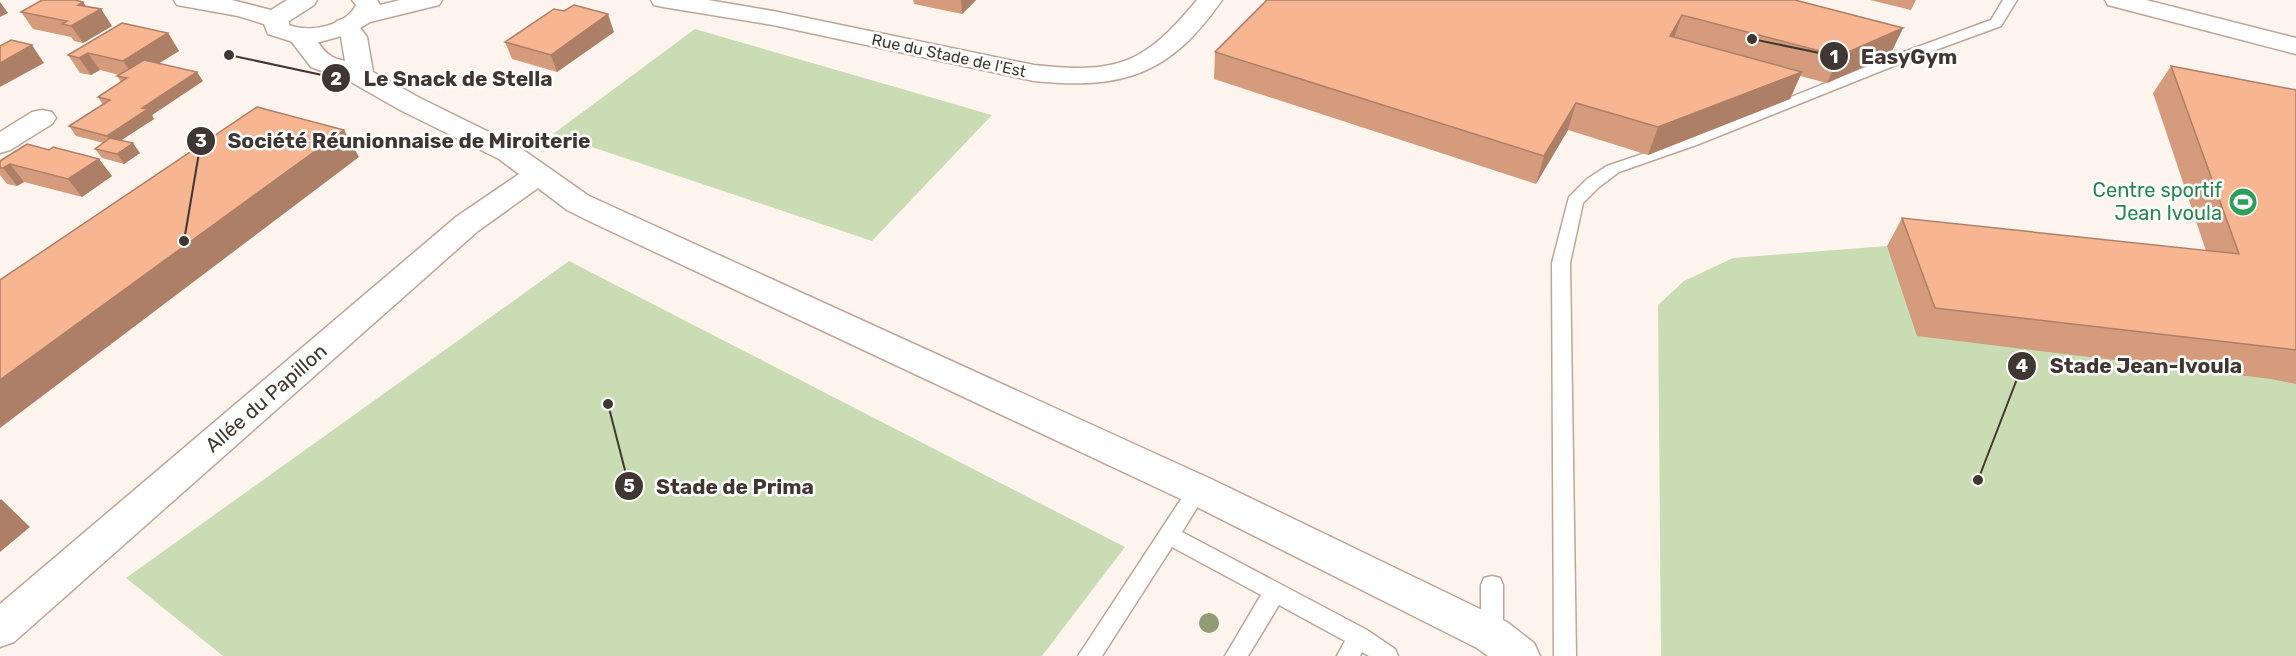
<svg xmlns="http://www.w3.org/2000/svg" width="2296" height="656" viewBox="0 0 2296 656" font-family="Rubik,sans-serif">
  <style>
    .green { fill: #c9dcb4 }
    .lines { fill: none; stroke-linecap: round; stroke-linejoin: round }
    .service-casing { stroke: #bda597; stroke-width: 3 }
    .minor-casing { stroke: #bda597; stroke-width: 3 }
    .tertiary-casing { stroke: #bda597; stroke-width: 3 }
    .service { fill: #fff; fill-rule: evenodd }
    .minor { fill: #fff; fill-rule: evenodd }
    .tertiary { fill: #fff; fill-rule: evenodd }
    .tree { fill: #929b73 }
    .wall { fill: #d49c7d }
    .shaded-wall { fill: #ad7f66 }
    .building { fill: #f7b591; stroke: #ad7f66; stroke-width: 1.5 }
    .labels { text-anchor: middle; stroke-width: 5; stroke-linejoin: round; paint-order: stroke }
    .far-street-label { font-size: 16px; fill: #413732; stroke: #fff }
    .leisure-label { font-size: 20px; fill: #27864d; stroke: #fff; text-anchor: end }
    .street-label { font-size: 20px; fill: #413732; stroke: #fff }
    .leader { fill: none; stroke: #413732; stroke-width: 2 }
    .callout-dot { fill: #413732; stroke: #fff; stroke-width: 2 }
    .mark-label { font-size: 18px; text-anchor: middle; font-weight: bold; fill: #fff }
    .callout-label { font-size: 21px; text-anchor: middle; font-weight: bold; fill: #413732; stroke: #fff; stroke-width: 5; stroke-linejoin: round; paint-order: stroke }
  </style>
  <rect width="100%" height="100%" fill="#fef4ee"/>
  <path class="green" d="M 695,29 L 992,115 L 872,241 L 553,134 Z
    M 1887,246 L 2216,282 L 2296,299 L 2296,656 L 1661,656 L 1658,305 L 1684,281 L 1733,258 Z
    M 569,261 L 1125,547 L 1042,656 L 223,656 L 126,578 Z"/>
  <g class="lines">
    <g class="service-casing">
      <path id="service" d="M 2003,0 L 2017,0 L 2001,26 L 1911,59 L 1699,144 L 1619,172 L 1599,187 L 1583,203 L 1570,263 L 1576,656 L 1554,656 L 1552,263 L 1569,197 L 1587,179 L 1607,166 L 1689,138 L 1901,53 L 1991,20 Z
        M 1198,482 L 1205,484 L 1208,490 L 1182,532 L 1367,630 L 1395,649 L 1398,656 L 1369,656 L 1362,652 L 1360,656 L 1337,656 L 1345,641 L 1279,605 L 1248,656 L 1225,656 L 1261,595 L 1172,547 L 1102,656 L 1078,656 L 1191,484 Z
        M 1492,576 L 1500,578 L 1503,585 L 1503,635 L 1500,642 L 1492,645 L 1484,642 L 1481,635 L 1481,585 L 1484,578 Z"/>
    </g>
    <g class="minor-casing">
      <path id="minor" d="M 346,18 L 355,21 L 367,37 L 373,72 L 420,98 L 519,147 L 589,196 L 1211,479 L 1507,622 L 1534,643 L 1540,656 L 1488,656 L 1477,648 L 1185,501 L 591,222 L 567,210 L 538,188 L 478,231 L 14,642 L 0,647 L 0,604 L 456,217 L 519,174 L 499,159 L 400,110 L 351,82 L 311,67 L 288,37 L 292,32 C 318,25 314,46 331,56 C 334,58 340,60 345,61 L 341,37 L 333,26 L 337,21 Z
        M 42,110 L 52,112 L 56,118 L 52,124 L 10,150 L 0,153 L 0,132 L 32,112 Z"/>
    </g>
    <g class="tertiary-casing">
      <path id="tertiary" d="M 174,0 L 232,0 L 271,10 L 287,0 L 317,0 L 314,5 L 289,21 L 289,25 C 309,33 346,26 356,5 L 352,0 L 377,0 L 380,5 L 400,0 L 442,0 L 439,5 L 370,22 L 352,33 L 320,42 L 296,43 L 268,34 L 264,24 L 238,16 L 177,5 Z
        M 651,0 L 708,0 L 773,11 L 1034,65 C 1118,74 1143,65 1197,0 L 1222,0 C 1170,75 1123,90 1034,81 L 773,25 L 663,7 L 654,5 Z
        M 2105,0 L 2146,0 L 2296,38 L 2296,54 L 2108,5 Z"/>
    </g>
    <use href="#service" class="service"/>
    <use href="#minor" class="minor"/>
    <use href="#tertiary" class="tertiary"/>
  </g>
  <circle class="tree" cx="1209" cy="623" r="10"/>
  <path class="wall" d="M 913,0 L 976,0 L 962,14 L 914,4 Z
    M 1795,0 L 1903,28 L 1890,55 L 1827,83 L 1800,76 L 1790,99 L 1648,155 L 1568,130 L 1536,184 L 1214,79 L 1215,52 Z
    M 1870,0 L 1916,0 L 1911,10 Z
    M 83,2 L 86,6 L 101,9 L 112,26 L 83,43 L 74,41 L 71,37 L 33,29 L 21,12 Z
    M 614,32 L 557,72 L 512,59 L 505,42 Z
    M 168,33 L 179,51 L 159,63 L 203,81 L 152,115 L 154,119 L 121,140 L 140,153 L 124,164 L 102,158 L 95,149 L 104,143 L 76,136 L 69,126 L 103,105 L 98,97 L 121,82 L 117,76 L 119,75 L 100,70 L 91,75 L 80,73 L 68,55 Z
    M 2171,66 L 2296,90 L 2296,384 L 2271,379 L 1917,336 L 1887,246 L 1902,218 L 2206,251 L 2153,93 Z
    M 49,150 L 99,159 L 112,176 L 82,197 L 24,182 L 17,186 L 7,184 L 0,175 L 0,161 Z"/>
  <path class="shaded-wall" d="M 961,0 L 976,0 L 962,14 Z
    M 0,2 L 8,13 L 0,17 Z
    M 83,2 L 92,14 L 101,9 L 112,26 L 83,43 L 71,26 L 78,5 Z
    M 608,14 L 614,32 L 557,72 L 551,55 Z
    M 1682,15 L 1673,41 L 1670,36 Z
    M 1903,28 L 1890,55 L 1827,83 L 1839,56 Z
    M 168,33 L 179,51 L 135,78 L 123,61 Z
    M 32,45 L 44,63 L 0,87 L 0,63 Z
    M 88,53 L 100,70 L 91,75 L 79,58 Z
    M 197,72 L 203,81 L 152,115 L 154,119 L 114,145 L 107,136 L 142,108 Z
    M 1802,72 L 1790,99 L 1648,155 L 1658,127 Z
    M 1576,103 L 1568,130 L 1536,184 L 1544,156 Z
    M 344,130 L 359,157 L 0,428 L 0,380 Z
    M 133,143 L 140,153 L 124,164 L 117,154 Z
    M 99,159 L 112,176 L 82,197 L 68,179 Z
    M 10,164 L 24,182 L 17,186 L 3,168 Z
    M 1,499 L 30,527 L 0,552 L 0,500 Z"/>
  <path class="building" d="M 42,0 L 75,0 L 83,2 L 78,5 L 101,9 L 71,26 L 62,24 L 67,21 L 21,12 Z
    M 1267,0 L 1795,0 L 1903,28 L 1839,56 L 1682,15 L 1670,36 L 1802,72 L 1658,127 L 1576,103 L 1544,156 L 1215,52 Z
    M 574,5 L 608,14 L 551,55 L 505,42 L 554,9 L 564,11 Z
    M 122,23 L 168,33 L 123,61 L 88,53 L 79,58 L 68,55 Z
    M 11,40 L 32,45 L 0,63 L 0,46 Z
    M 144,60 L 197,72 L 142,108 L 148,109 L 107,136 L 69,126 L 110,100 L 98,97 L 127,78 L 117,76 Z
    M 2171,66 L 2296,90 L 2296,350 L 1935,308 L 1902,218 L 2239,254 Z
    M 257,107 L 344,130 L 0,380 L 0,280 Z
    M 110,138 L 133,143 L 117,154 L 95,149 Z
    M 27,144 L 49,150 L 53,147 L 99,159 L 68,179 L 10,164 L 3,168 L 0,168 L 0,161 Z"/>
  <defs>
    <g id="stadium-disc" transform="scale(1.5)"><circle r="9.5" fill="#2e9e5b" stroke="#fff"/><path d="M0-5a6.5 5 0 1 0 0 10a6.5 5 0 1 0 0-10ZM-3.5-1.8h7v3.6h-7Z" fill="#fff"/></g>
  </defs>
  <g fill-rule="evenodd">
    <use href="#stadium-disc" x="2243" y="202"/>
  </g>
  <g class="labels">
    <g class="far-street-label">
      <text transform="translate(949 55) rotate(12)" y="6">Rue du Stade de l'Est</text>
    </g>
    <g class="leisure-label">
      <text x="2222" y="197">Centre sportif<tspan x="2222" dy="23">Jean Ivoula</tspan></text>
    </g>
    <g class="street-label">
      <text transform="translate(266 398) rotate(-41)" y="7">Allée du Papillon</text>
    </g>
  </g>
  <path class="leader" d="M1752 39L1834 56M229 55L336 78M184 241L201 141M1978 480L2022 366M608 404L629 486"/>
  <g class="callout-dot">
    <circle cx="1752" cy="39" r="6"/>
    <circle cx="229" cy="55" r="6"/>
    <circle cx="184" cy="241" r="6"/>
    <circle cx="1978" cy="480" r="6"/>
    <circle cx="608" cy="404" r="6"/>
    <circle cx="1834" cy="56" r="15"/>
    <circle cx="336" cy="78" r="15"/>
    <circle cx="201" cy="141" r="15"/>
    <circle cx="2022" cy="366" r="15"/>
    <circle cx="629" cy="486" r="15"/>
  </g>
  <g class="mark-label">
    <text x="1834" y="63">1</text>
    <text x="336" y="85">2</text>
    <text x="201" y="147">3</text>
    <text x="2022" y="372">4</text>
    <text x="629" y="492">5</text>
  </g>
  <g class="callout-label">
    <text x="1909" y="64">EasyGym</text>
    <text x="458" y="86">Le Snack de Stella</text>
    <text x="409" y="148">Société Réunionnaise de Miroiterie</text>
    <text x="2146" y="373">Stade Jean-Ivoula</text>
    <text x="735" y="494">Stade de Prima</text>
  </g>
</svg>
